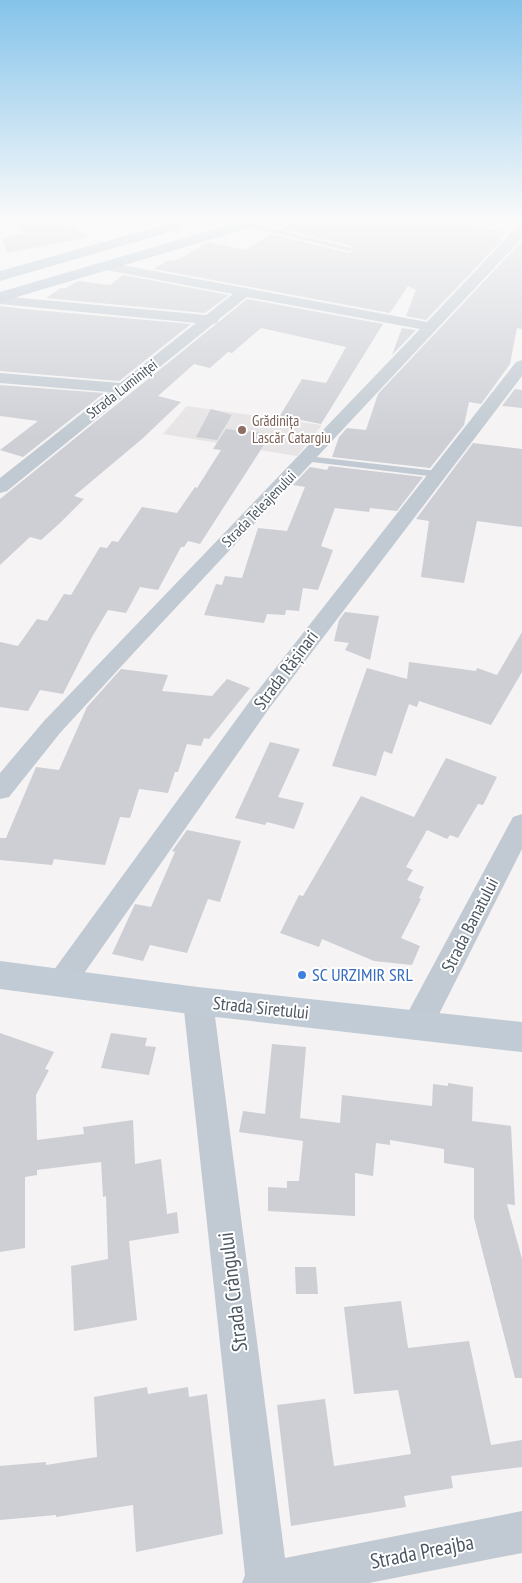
<svg xmlns="http://www.w3.org/2000/svg" width="522" height="1583" viewBox="0 0 522 1583" font-family="'PT Sans Narrow',sans-serif">
  <style>
    .education { fill: #e6e4e5 }
    .building { fill: #cdcfd5 }
    .lines { fill: none; stroke-linecap: round; stroke-linejoin: round }
    .lane { fill: #c1cad2; fill-rule: evenodd }
    .street { fill: #c1cad2; fill-rule: evenodd }
    .secondary { fill: #c1cbd6; fill-rule: evenodd }
    .primary { fill: #b3c2d1; fill-rule: evenodd }
    .education-dot { fill: #8d6e63; stroke: #fff; stroke-width: 2 }
    .shop-dot { fill: #3f7fe0; stroke: #fff; stroke-width: 2 }
    .labels { text-anchor: middle; stroke-width: 4; stroke-linejoin: round; paint-order: stroke }
    .far-street-label { font-size: 15px; fill: #4a5661; stroke: #fff }
    .far-education-label { font-size: 15px; fill: #785e54; stroke: #fff; text-anchor: start }
    .street-label { font-size: 18px; fill: #4a5661; stroke: #fff }
    .shop-label { font-size: 18px; fill: #366cbe; stroke: #fff; text-anchor: start }
    .near-street-label { font-size: 21px; fill: #4a5661; stroke: #fff }
  </style>
  <rect width="100%" height="100%" fill="#f5f3f3"/>
  <path class="education" d="M 187,406 L 322,425 L 297,456 L 163,434 Z"/>
  <path class="building" d="M 8,217 L 33,217 L 50,225 L 61,222 L 90,237 L 7,253 L 3,239 L 25,233 Z
    M 301,217 L 429,217 L 505,232 L 498,239 L 502,240 L 426,320 L 406,316 L 416,290 L 408,286 L 390,313 L 153,269 L 169,260 L 173,261 L 181,258 L 208,242 L 244,250 L 272,234 L 349,253 L 353,251 L 351,246 L 281,229 Z
    M 522,241 L 522,329 L 517,328 L 510,364 L 481,404 L 469,402 L 464,425 L 430,468 L 332,457 L 339,437 L 347,428 L 366,430 L 378,394 Z
    M 123,275 L 229,295 L 205,313 L 46,298 L 61,288 L 66,288 L 78,281 L 110,285 Z
    M 247,299 L 383,324 L 321,424 L 301,420 L 297,428 L 278,419 L 302,379 L 326,383 L 346,347 L 261,328 L 232,353 L 228,352 L 210,368 L 194,364 L 158,396 L 181,402 L 142,439 L 74,496 L 84,499 L 60,523 L 41,540 L 30,537 L 0,565 L 0,499 Z
    M 0,306 L 24,309 L 191,324 L 119,381 L 0,371 Z
    M 402,328 L 416,330 L 392,355 Z
    M 0,385 L 104,393 L 23,457 L 0,450 L 38,421 L 0,416 Z
    M 515,389 L 522,390 L 522,408 L 502,406 Z
    M 211,409 L 232,415 L 217,440 L 196,437 Z
    M 226,429 L 271,434 L 200,544 L 188,541 L 184,547 L 181,547 L 158,590 L 140,587 L 126,613 L 108,610 L 92,637 L 63,694 L 40,690 L 28,711 L 0,707 L 0,642 L 18,646 L 37,619 L 47,621 L 64,594 L 71,595 L 100,547 L 107,548 L 112,541 L 118,542 L 142,507 L 177,513 L 195,487 L 197,488 L 221,450 L 213,449 Z
    M 473,443 L 522,449 L 522,527 L 477,521 L 464,583 L 421,577 L 429,521 L 416,519 Z
    M 329,466 L 423,477 L 397,511 L 370,508 L 369,512 L 335,508 L 321,546 L 333,550 L 318,590 L 303,588 L 299,611 L 286,610 L 285,615 L 267,614 L 264,623 L 204,615 L 216,584 L 222,585 L 225,576 L 242,578 L 258,528 L 287,531 L 305,487 L 293,485 L 310,467 L 327,470 Z
    M 345,612 L 379,616 L 370,660 L 345,650 L 349,643 L 334,641 L 339,620 Z
    M 522,632 L 522,672 L 491,725 L 419,701 L 417,707 L 409,704 L 392,754 L 384,751 L 376,776 L 332,766 L 367,668 L 407,679 L 409,662 L 476,671 L 477,668 L 497,675 Z
    M 121,669 L 168,675 L 162,691 L 212,696 L 227,679 L 250,688 L 209,739 L 204,738 L 201,746 L 187,744 L 178,772 L 175,772 L 168,793 L 139,789 L 130,818 L 120,817 L 105,865 L 54,859 L 52,865 L 0,860 L 0,838 L 6,838 L 36,767 L 59,770 L 87,707 Z
    M 270,742 L 300,749 L 278,797 L 304,803 L 294,829 L 267,822 L 265,825 L 235,818 Z
    M 446,758 L 497,777 L 483,805 L 478,804 L 458,838 L 450,835 L 447,839 L 427,830 L 406,867 L 413,870 L 407,880 L 424,887 L 419,898 L 421,899 L 401,938 L 420,946 L 412,965 L 374,961 L 322,939 L 319,947 L 280,933 L 299,895 L 303,896 L 361,796 L 414,817 Z
    M 187,830 L 241,841 L 220,902 L 208,899 L 187,953 L 150,945 L 143,961 L 112,954 L 135,904 L 151,907 L 175,852 L 172,851 Z
    M 0,1033 L 54,1052 L 45,1069 L 49,1070 L 36,1095 L 37,1140 L 84,1134 L 83,1127 L 133,1120 L 135,1164 L 161,1159 L 167,1214 L 177,1212 L 179,1233 L 129,1241 L 137,1320 L 74,1331 L 71,1266 L 108,1259 L 106,1196 L 103,1197 L 101,1162 L 37,1170 L 37,1175 L 25,1177 L 25,1248 L 0,1252 Z
    M 111,1033 L 147,1038 L 145,1046 L 156,1047 L 149,1075 L 101,1068 Z
    M 272,1044 L 306,1047 L 300,1118 L 340,1123 L 342,1095 L 432,1106 L 433,1084 L 448,1086 L 448,1083 L 473,1087 L 472,1121 L 511,1126 L 515,1205 L 507,1204 L 522,1259 L 522,1378 L 515,1378 L 474,1218 L 474,1168 L 444,1163 L 444,1149 L 390,1140 L 390,1145 L 376,1143 L 373,1176 L 355,1173 L 355,1216 L 268,1211 L 268,1187 L 287,1188 L 287,1181 L 299,1181 L 303,1141 L 239,1132 L 243,1111 L 265,1114 Z
    M 295,1267 L 316,1267 L 318,1294 L 296,1294 Z
    M 401,1301 L 408,1348 L 469,1341 L 491,1445 L 522,1440 L 522,1467 L 451,1476 L 453,1488 L 404,1496 L 406,1507 L 291,1526 L 277,1405 L 325,1399 L 334,1466 L 411,1454 L 398,1390 L 354,1394 L 344,1307 Z
    M 147,1387 L 148,1394 L 188,1387 L 189,1397 L 207,1394 L 223,1534 L 136,1552 L 133,1505 L 56,1517 L 56,1515 L 0,1520 L 0,1466 L 46,1462 L 46,1465 L 97,1457 L 94,1397 Z"/>
  <g class="lines">
    <path class="lane" d="M 246,222 L 351,248 L 352,249 L 349,251 L 244,225 Z
      M 307,456 L 437,471 L 442,474 L 437,477 L 304,461 L 304,457 Z"/>
    <path class="street" d="M 522,226 L 522,238 L 140,646 L 60,733 L 9,797 L 0,799 L 0,773 L 44,721 L 420,329 L 247,297 L 219,319 L 217,323 L 213,324 L 7,491 L 0,493 L 0,478 L 109,392 L 0,383 L 0,373 L 120,383 L 196,323 L 0,304 L 0,296 L 206,315 L 233,294 L 101,269 L 99,266 L 106,262 L 427,322 L 517,227 Z
      M 522,360 L 522,376 L 268,710 L 71,992 L 61,996 L 51,992 L 46,983 L 51,974 L 252,698 L 516,362 Z
      M 522,814 L 522,849 L 428,1036 L 417,1039 L 406,1036 L 402,1026 L 406,1016 L 513,817 Z
      M 198,988 L 208,992 L 213,1001 L 285,1558 L 522,1511 L 522,1553 L 369,1583 L 242,1583 L 245,1575 L 183,1001 L 188,992 Z"/>
    <path class="secondary" d="M 0,961 L 198,987 L 522,1022 L 522,1052 L 198,1015 L 0,989 Z"/>
    <path class="primary" d="M 257,217 L 278,217 L 276,220 L 0,302 L 0,292 Z
      M 175,222 L 182,226 L 180,229 L 0,281 L 0,271 Z"/>
  </g>
  <linearGradient id="sky" x2="0" y2="1"><stop stop-color="#85c3ea"/><stop offset="0.5" stop-color="#fafafa"/><stop offset="1" stop-color="#fafafa" stop-opacity="0"/></linearGradient>
  <rect width="522" height="438" fill="url(#sky)"/>
  <circle class="education-dot" cx="242" cy="430" r="5"/>
  <circle class="shop-dot" cx="302" cy="975" r="5"/>
  <g class="labels">
    <g class="far-street-label">
      <text transform="translate(122 389) rotate(-38)" y="5">Strada Luminiței</text>
      <text transform="translate(259 509) rotate(-46)" y="5">Strada Teleajenului</text>
    </g>
    <g class="far-education-label">
      <text x="252" y="426">Grădinița<tspan x="252" dy="17">Lascăr Catargiu</tspan></text>
    </g>
    <g class="street-label">
      <text transform="translate(286 670) rotate(-53)" y="6">Strada Rășinari</text>
      <text transform="translate(470 925) rotate(-63)" y="6">Strada Banatului</text>
      <text transform="translate(261 1008) rotate(6)" y="6">Strada Siretului</text>
    </g>
    <g class="shop-label">
      <text x="312" y="981">SC URZIMIR SRL</text>
    </g>
    <g class="near-street-label">
      <text transform="translate(233 1292) rotate(-97)" y="7">Strada Crângului</text>
      <text transform="translate(422 1552) rotate(-11)" y="7">Strada Preajba</text>
    </g>
  </g>
</svg>
